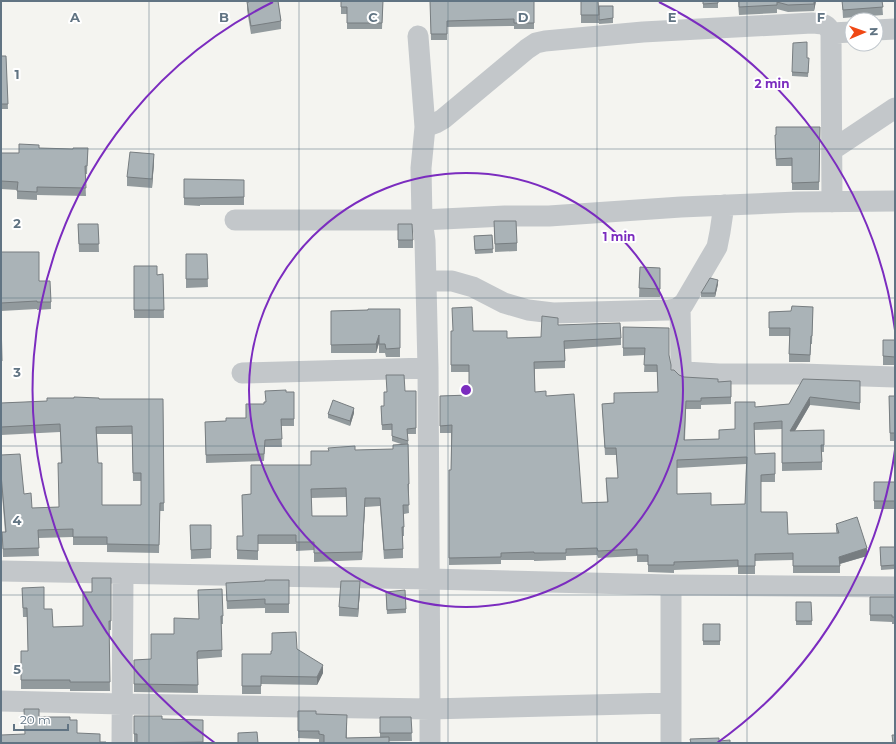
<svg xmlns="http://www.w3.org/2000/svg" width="896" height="744" viewBox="0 0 896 744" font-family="Montserrat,sans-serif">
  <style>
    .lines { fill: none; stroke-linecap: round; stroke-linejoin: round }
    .minor { stroke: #c3c7ca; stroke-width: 21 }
    .wall { fill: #929a9d; fill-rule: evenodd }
    .shaded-wall { fill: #777d80 }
    .building { fill: #aab3b7; stroke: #777d80; fill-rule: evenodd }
    .grid { fill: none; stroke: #617483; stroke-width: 1; stroke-opacity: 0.55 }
    .ring { fill: none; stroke: #7b2cbf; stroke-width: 2 }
    .grid-label { font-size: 13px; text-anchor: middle; font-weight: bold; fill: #617483; stroke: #fff; stroke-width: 4; stroke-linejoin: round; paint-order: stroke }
    .centre { fill: #7b2cbf; stroke: #fff; stroke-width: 2 }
    .ring-label { font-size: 12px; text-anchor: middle; font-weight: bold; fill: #7b2cbf; stroke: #fff; stroke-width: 4; stroke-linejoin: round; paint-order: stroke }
  </style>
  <rect width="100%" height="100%" fill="#f4f4f0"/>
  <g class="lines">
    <path class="minor" d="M 876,30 L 895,29
      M 831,33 L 852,32
      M 425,127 L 436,123 L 443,119 L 527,49 L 536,43 L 545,41 L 643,32 L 812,23 C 822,24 827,23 831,33 L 832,202
      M 832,150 L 895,108
      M 235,220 L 422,220 L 421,168 L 425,127 L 418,36
      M 426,281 L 452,281 L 473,287 L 504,303 L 528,310 L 553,313 L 669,310 L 677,309 L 683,305 L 717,247 L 720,232 L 724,205
      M 680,306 L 681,362 L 682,368 L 685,372 L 719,374 L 801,374 L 895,377
      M 242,373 L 428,368
      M 1,571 L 430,579 L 671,585 L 895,587
      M 1,701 L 122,704 L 430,709 L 671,703
      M 122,743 L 123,574
      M 430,743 L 430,709 L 428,368 L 425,241 L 422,220 L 505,216 L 549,216 L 681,207 L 797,202 L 895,201
      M 671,743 L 671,585"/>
  </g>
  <path class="wall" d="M 248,1 L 278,1 L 281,21 L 281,29 L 251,34 L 247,10 L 247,2 L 248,2 Z
    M 341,1 L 408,1 L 383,2 L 382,29 L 347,29 L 347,14 L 341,14 Z
    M 430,1 L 534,1 L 534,29 L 514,29 L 514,26 L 447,27 L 447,40 L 431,40 Z
    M 581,1 L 598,1 L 599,23 L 581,23 Z
    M 694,1 L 718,1 L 718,8 L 703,8 L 703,2 Z
    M 738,1 L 816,1 L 814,11 L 788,12 L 777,9 L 777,13 L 739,15 Z
    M 842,1 L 882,1 L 883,15 L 843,18 Z
    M 599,6 L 613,6 L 613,23 L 599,24 Z
    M 1,56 L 6,56 L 8,109 L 1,109 Z
    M 807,58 L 809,62 L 808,77 L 792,76 L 792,72 Z
    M 820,127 L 819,190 L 792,190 L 792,166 L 776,166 L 775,143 Z
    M 39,148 L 73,149 L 88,148 L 87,174 L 85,174 L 86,196 L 37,195 L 37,200 L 17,199 L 17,190 L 1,189 L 1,153 L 19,153 Z
    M 154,162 L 152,188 L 127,186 L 127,177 Z
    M 184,179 L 244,180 L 244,205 L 200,205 L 200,206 L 184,205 Z
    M 494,221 L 517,243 L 517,251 L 495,252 Z
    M 78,224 L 98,224 L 99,252 L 79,252 Z
    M 398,224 L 413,240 L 413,248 L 398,248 Z
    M 492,235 L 493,253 L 475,254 L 474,236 Z
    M 1,252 L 39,281 L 51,302 L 51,309 L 37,310 L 37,309 L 1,311 Z
    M 186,254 L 207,254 L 208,287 L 186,288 Z
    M 134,266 L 157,275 L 163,274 L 164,318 L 134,318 Z
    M 640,267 L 660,268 L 660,297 L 639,297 Z
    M 718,284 L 715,297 L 701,297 L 701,293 Z
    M 813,307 L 812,344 L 811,344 L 810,362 L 789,362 L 789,336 L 769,336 L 769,312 L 791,311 Z
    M 400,309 L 400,357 L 386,357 L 385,353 L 379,353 L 379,343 L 376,353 L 331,353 L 331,311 Z
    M 1,318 L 2,361 L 2,368 L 1,369 Z
    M 558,325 L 621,338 L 621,345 L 565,349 L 565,368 L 535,369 L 535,392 L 546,396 L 582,503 L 607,502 L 606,478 L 618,478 L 616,455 L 605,455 L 602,404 L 614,403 L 658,392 L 657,372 L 644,372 L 645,355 L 623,356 L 623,327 L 669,355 L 671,370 L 679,375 L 684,377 L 718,382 L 731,381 L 731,404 L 701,405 L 701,409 L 686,409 L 685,440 L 719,439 L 735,429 L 755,407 L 789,404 L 860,381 L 860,410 L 810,405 L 795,431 L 824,430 L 824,452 L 822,452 L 822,470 L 782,471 L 782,429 L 754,430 L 755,454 L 775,453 L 775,482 L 761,482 L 761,512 L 788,534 L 837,534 L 836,531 L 836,524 L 867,556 L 840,564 L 840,573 L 793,573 L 793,560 L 755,561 L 755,574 L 738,574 L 738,567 L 674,570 L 674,573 L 648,572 L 648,562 L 637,562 L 637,556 L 598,558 L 597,555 L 566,556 L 566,560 L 534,561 L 534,560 L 501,560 L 501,564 L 449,565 L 449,470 L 451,470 L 451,433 L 440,433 L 440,396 L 469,395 L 469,372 L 451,372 L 451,331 L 473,331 L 507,338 L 541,337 ZM 746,464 L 745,504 L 711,505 L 677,494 L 677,468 Z
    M 883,340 L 895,340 L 895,365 L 883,365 Z
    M 405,391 L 416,391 L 416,434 L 408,434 L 409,484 L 409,493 L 408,493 L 409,513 L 404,514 L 404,536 L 403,536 L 403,558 L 384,559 L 380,506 L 365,507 L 362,560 L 314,562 L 314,550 L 296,551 L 296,544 L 258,544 L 258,560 L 237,559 L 237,536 L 243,536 L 242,495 L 251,494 L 311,465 L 328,451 L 393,449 L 401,444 L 392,441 L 392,430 L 382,430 L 381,406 L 384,406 ZM 346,497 L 347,516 L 312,516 L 311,498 Z
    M 286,392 L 294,392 L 294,426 L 281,426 L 282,447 L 265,447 L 264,461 L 206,463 L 205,422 L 226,421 L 246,418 L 264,404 L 265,402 Z
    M 889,396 L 895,396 L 895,441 L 890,441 Z
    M 99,399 L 163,399 L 164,511 L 160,511 L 159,553 L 107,552 L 107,545 L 73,545 L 73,537 L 38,538 L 39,556 L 3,557 L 2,532 L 5,532 L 1,482 L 1,455 L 32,508 L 59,507 L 61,463 L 60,432 L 1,435 L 1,403 ZM 97,434 L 132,434 L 133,481 L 141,481 L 141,505 L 102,505 L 98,463 Z
    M 354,413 L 350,426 L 328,418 L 328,414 Z
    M 874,482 L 895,482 L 895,509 L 874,509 Z
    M 190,525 L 211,525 L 211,558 L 191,559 Z
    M 880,547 L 895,547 L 895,569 L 881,570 Z
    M 111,578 L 111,630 L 109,630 L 110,691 L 70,691 L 70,689 L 21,689 L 21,651 L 28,651 L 27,617 L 23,617 L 22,588 L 44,609 L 53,627 L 83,626 L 92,592 Z
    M 289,580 L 289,613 L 265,613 L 265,608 L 227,609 L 226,591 Z
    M 360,590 L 358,617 L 339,616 L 339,607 Z
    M 386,596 L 406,609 L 406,613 L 387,614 Z
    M 870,597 L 895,597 L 895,624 L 892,624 L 892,622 L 870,621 Z
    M 796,602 L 811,602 L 812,625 L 796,625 Z
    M 223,616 L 223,624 L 221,624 L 222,657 L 198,659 L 198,660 L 197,660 L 198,693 L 134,692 L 134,660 L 151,659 L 174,634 L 199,619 Z
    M 703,624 L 720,624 L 720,645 L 703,645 Z
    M 297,649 L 323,673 L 317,685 L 261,684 L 261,694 L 242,694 L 242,654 L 271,654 Z
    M 298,711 L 316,714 L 347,723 L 347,738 L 380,737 L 380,717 L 411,717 L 412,741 L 324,742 L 319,742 L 319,739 L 298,738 Z
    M 134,716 L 162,719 L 203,720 L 203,743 L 134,743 Z"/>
  <path class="shaded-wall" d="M 814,1 L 816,1 L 814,11 Z
    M 154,154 L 154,162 L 152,188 L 152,179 Z
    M 718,280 L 718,284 L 715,297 L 715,293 Z
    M 379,335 L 379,343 L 376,353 L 376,344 Z
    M 810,397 L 810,405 L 790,439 L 790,431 Z
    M 354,408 L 354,413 L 350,426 L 350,421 Z
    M 365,498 L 365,507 L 362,560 L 362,552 Z
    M 867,548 L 867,556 L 839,564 L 839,557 Z
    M 360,581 L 360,590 L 358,617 L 358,609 Z
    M 323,665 L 323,673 L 317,685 L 317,677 Z"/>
  <path class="building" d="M 249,1 L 278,1 L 281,21 L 251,26 L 247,2 L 249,2 Z
    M 341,1 L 383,1 L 382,23 L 347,23 L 347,7 L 341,7 Z
    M 430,1 L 534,1 L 534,23 L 514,23 L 514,19 L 447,21 L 447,34 L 431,34 Z
    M 581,1 L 598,1 L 599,15 L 581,15 Z
    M 703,1 L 718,1 L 718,3 L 703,4 Z
    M 739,1 L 814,1 L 814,4 L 788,5 L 777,2 L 777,5 L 739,7 Z
    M 842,1 L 882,1 L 883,7 L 843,10 Z
    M 599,6 L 613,6 L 613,18 L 599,20 Z
    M 807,42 L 807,58 L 809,58 L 808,73 L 792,72 L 793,43 Z
    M 1,56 L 6,56 L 8,104 L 1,104 Z
    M 776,127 L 820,127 L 819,182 L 792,183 L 792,158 L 776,159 L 775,135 L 776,135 Z
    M 19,144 L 39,145 L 39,148 L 73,149 L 73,148 L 88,148 L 87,166 L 85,166 L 86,188 L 37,187 L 37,192 L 17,191 L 18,182 L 1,181 L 1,153 L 19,153 Z
    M 130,152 L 154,154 L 152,179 L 127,177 Z
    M 184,179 L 244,180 L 244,197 L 200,198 L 184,198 Z
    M 494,221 L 516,221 L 517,243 L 495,244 Z
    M 78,224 L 98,224 L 99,244 L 79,244 Z
    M 398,224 L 412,224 L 413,240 L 398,240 Z
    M 492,235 L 493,249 L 475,250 L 474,236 Z
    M 1,252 L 39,252 L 39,281 L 50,281 L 51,302 L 37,302 L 37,301 L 1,303 Z
    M 186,254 L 207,254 L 208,279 L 186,279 Z
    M 134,266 L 157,266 L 157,275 L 163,274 L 164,310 L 134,310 Z
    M 640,267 L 660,268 L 660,289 L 639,288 Z
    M 710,278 L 718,280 L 715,293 L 701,293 Z
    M 792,306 L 813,307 L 812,336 L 811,336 L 810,355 L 789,354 L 790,328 L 769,328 L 769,312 L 791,311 Z
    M 472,307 L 473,331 L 507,331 L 507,338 L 541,337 L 542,316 L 558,318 L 558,325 L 620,323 L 621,338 L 564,341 L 565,361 L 534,362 L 535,392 L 546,391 L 546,396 L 574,394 L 582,503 L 608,502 L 606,478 L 618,478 L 616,448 L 605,448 L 602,404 L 614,403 L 614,393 L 658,392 L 657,365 L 644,365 L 645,348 L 623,348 L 623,327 L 669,328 L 669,355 L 671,365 L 671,370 L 674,370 L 679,375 L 684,377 L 718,379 L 718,382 L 731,381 L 731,397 L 701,398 L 701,401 L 686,401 L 684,440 L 719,439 L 719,430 L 735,429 L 735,402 L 755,402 L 755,407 L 789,404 L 803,379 L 860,381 L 860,403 L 810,397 L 790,431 L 824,430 L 824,445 L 821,445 L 822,462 L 782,463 L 782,421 L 754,423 L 755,454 L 775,453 L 775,474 L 761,475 L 761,512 L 787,512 L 788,534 L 839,533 L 836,524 L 857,517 L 867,548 L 839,557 L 840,566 L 793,566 L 793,553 L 755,554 L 755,566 L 738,566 L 738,560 L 674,562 L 674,565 L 648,565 L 648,555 L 637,555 L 637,549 L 598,551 L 597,548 L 566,549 L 566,553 L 534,553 L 534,552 L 501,553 L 501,557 L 449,558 L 449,470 L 451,470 L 452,425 L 440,426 L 440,396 L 469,395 L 469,365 L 451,365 L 451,331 L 453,331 L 452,308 ZM 747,457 L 745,504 L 711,505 L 711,493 L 677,494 L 677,460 Z
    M 368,309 L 400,309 L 400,348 L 386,349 L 385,344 L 379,344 L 379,335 L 376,344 L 331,345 L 331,311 L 368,310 Z
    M 1,318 L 2,361 L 1,361 Z
    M 883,340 L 895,340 L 895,357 L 883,356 Z
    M 386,375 L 404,375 L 405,391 L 416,391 L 416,428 L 407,429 L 408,441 L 392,436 L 392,424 L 382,425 L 381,406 L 384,406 L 384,392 L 387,392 Z
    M 286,390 L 286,392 L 294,392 L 294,419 L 281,419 L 282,439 L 265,440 L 264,454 L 206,455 L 205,422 L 226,421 L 226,418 L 246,418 L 246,404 L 264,404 L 264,402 L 266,402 L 265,391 Z
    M 889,396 L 895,396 L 895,433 L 890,433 Z
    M 74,397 L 99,398 L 99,399 L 163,399 L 164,503 L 160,503 L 159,545 L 107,544 L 107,537 L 73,537 L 73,529 L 38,530 L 39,548 L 3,549 L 2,532 L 6,532 L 1,474 L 1,455 L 20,454 L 24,494 L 31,493 L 32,508 L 59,507 L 58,463 L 62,463 L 60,424 L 1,427 L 1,403 L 47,401 L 47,398 L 74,398 ZM 132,426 L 133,473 L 141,473 L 141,505 L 102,505 L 102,463 L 98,463 L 96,427 Z
    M 333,400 L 354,408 L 350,421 L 328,414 Z
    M 408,444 L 409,484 L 408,484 L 409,505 L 403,505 L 404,527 L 402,527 L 403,549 L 384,550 L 380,498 L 365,498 L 362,552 L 314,553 L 314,542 L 296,542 L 296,535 L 258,535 L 258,551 L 237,550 L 237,536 L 243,536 L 242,495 L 251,494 L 251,465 L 311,465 L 311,451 L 329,451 L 328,448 L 355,446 L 355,450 L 393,449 L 393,445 ZM 346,488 L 347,516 L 312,516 L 311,489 Z
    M 874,482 L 895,482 L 895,501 L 874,501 Z
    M 190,525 L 211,525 L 211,549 L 191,550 Z
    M 880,547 L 895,547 L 895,565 L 881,566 Z
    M 92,578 L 111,578 L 111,621 L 109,621 L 110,682 L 70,682 L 70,680 L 21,680 L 21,651 L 28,651 L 27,608 L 23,608 L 22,588 L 44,587 L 44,609 L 52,609 L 53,627 L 83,626 L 83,592 L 92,592 Z
    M 265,580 L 289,580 L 289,604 L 265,604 L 265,599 L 227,601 L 226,583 L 265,581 Z
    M 341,581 L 360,581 L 358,609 L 339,607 Z
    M 222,589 L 223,616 L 221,616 L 222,650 L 198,651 L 198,652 L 197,652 L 198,685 L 134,684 L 134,660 L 151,659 L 151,634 L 174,634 L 174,618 L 199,619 L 198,590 Z
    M 405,590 L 406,609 L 387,610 L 386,592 Z
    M 870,597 L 895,597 L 895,617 L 892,617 L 892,615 L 870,615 Z
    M 796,602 L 811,602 L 812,621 L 796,621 Z
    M 703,624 L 720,624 L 720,641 L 703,641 Z
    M 296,632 L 297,649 L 323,665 L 317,677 L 261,676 L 261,686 L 242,686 L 242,654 L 271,654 L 271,651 L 272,651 L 272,633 Z
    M 24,709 L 39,709 L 39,717 L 70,717 L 70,720 L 77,720 L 77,733 L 100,734 L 100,742 L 106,742 L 106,743 L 1,743 L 1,735 L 25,734 Z
    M 298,711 L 316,711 L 316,714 L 347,715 L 346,738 L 389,737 L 389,743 L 324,743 L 324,735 L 319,734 L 319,731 L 298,731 Z
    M 134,716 L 162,716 L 162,719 L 203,720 L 203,742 L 137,743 L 137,734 L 134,734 Z
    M 380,717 L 411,717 L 412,733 L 380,733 Z
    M 257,732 L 258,743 L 238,743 L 238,733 Z
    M 892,735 L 895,735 L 895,743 L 893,743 Z
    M 719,738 L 719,741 L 730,740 L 730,743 L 691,743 L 690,739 Z"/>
  <path class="grid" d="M 149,1 L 149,743M 299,1 L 299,743M 448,1 L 448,743M 597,1 L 597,743M 747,1 L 747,743M 1,149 L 895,149M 1,298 L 895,298M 1,446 L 895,446M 1,595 L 895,595"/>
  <g class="ring">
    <circle cx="466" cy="390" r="217"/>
    <path d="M895 450A433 433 0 0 1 717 743M215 743A433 433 0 0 1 273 2M659 2A433 433 0 0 1 895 330"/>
  </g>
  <g class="grid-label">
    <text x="75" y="22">A</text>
    <text x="224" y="22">B</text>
    <text x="373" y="22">C</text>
    <text x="523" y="22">D</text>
    <text x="672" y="22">E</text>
    <text x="821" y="22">F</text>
    <text x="17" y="79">1</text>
    <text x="17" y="228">2</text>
    <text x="17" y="377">3</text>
    <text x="17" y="525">4</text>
    <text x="17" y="674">5</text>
  </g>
  <circle cx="466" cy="390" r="6" class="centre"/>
  <g class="ring-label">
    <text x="772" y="88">2 min</text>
    <text x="619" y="241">1 min</text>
  </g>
  <rect width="896" height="744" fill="none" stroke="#617483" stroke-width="4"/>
  <g transform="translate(864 32) rotate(88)"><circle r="19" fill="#ffffff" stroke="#c0c7cd"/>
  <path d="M0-3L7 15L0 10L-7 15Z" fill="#f04814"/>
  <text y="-6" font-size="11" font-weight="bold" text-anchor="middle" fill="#617483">N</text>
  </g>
  <path d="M14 724v6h54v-6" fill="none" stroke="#617483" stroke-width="2"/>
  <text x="20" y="724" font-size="12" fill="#617483" stroke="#ffffff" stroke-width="3" paint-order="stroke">20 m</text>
</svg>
